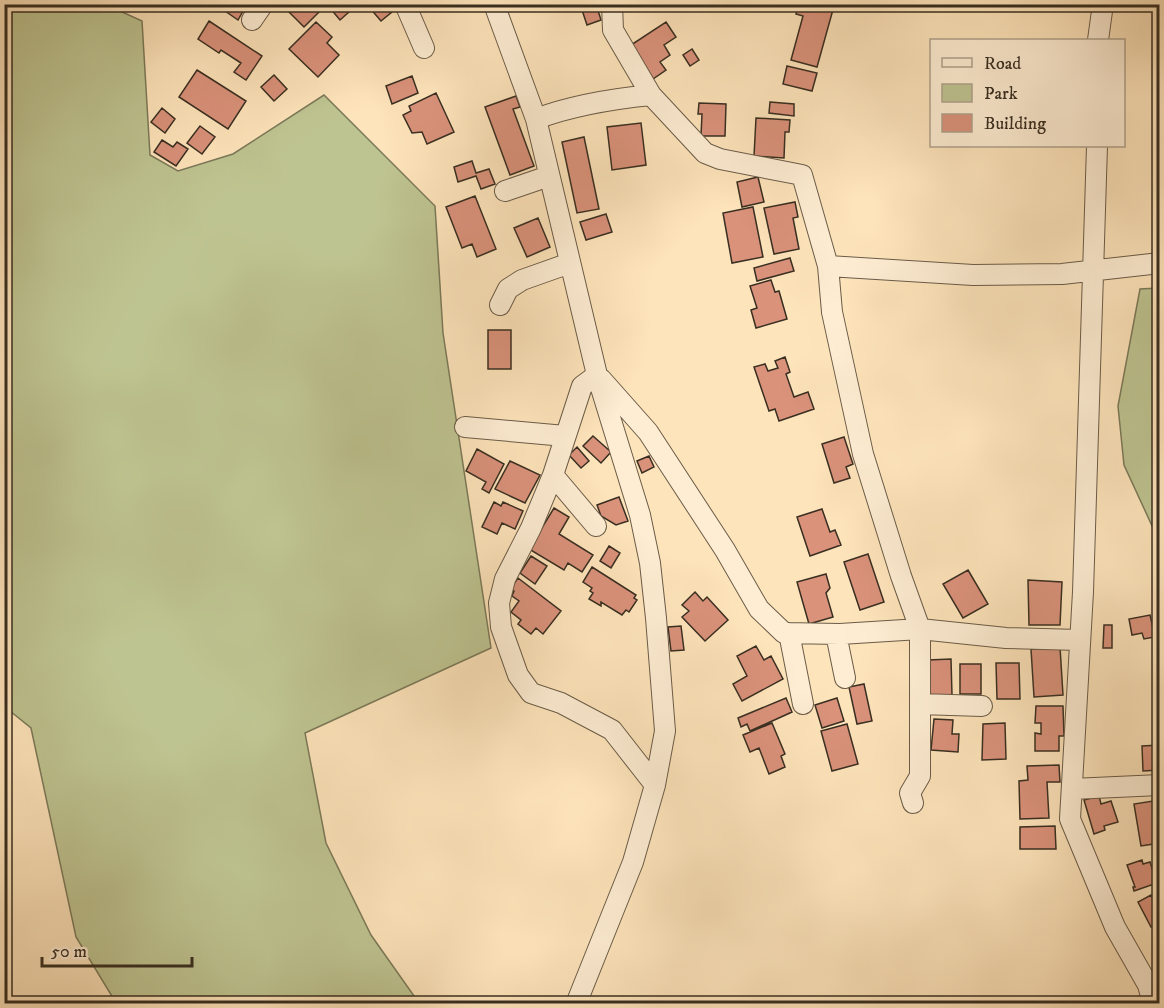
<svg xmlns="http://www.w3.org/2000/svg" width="1164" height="1008" viewBox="0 0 1164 1008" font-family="'IM FELL DW Pica',serif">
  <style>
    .green { fill: #bec491; stroke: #7b7959; stroke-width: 1.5 }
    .building { fill: #da927b; stroke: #382e21; stroke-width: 1.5 }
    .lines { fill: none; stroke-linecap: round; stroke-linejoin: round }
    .street-casing { stroke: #6a5c48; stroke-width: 22 }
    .street { stroke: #feedd3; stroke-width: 20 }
  </style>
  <rect width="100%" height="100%" fill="#fee4bb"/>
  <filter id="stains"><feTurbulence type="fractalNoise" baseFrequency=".00333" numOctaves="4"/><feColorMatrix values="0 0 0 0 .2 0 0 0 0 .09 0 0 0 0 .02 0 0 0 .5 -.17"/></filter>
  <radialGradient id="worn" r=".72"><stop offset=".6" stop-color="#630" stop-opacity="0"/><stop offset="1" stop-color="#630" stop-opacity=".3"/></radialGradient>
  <path class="green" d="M 4,5 L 107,5 L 142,21 L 150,155 L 178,171 L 233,154 L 324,95 L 435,206 L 443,333 L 491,648 L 305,733 L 326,843 L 371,935 L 419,1003 L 116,1003 L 76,937 L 31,728 L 5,707 Z
    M 1159,288 L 1160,288 L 1159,541 L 1124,465 L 1118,406 L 1140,289 Z"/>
  <path class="building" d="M 215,4 L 247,4 L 238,20 Z
    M 281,4 L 327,4 L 304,27 Z
    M 335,4 L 358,4 L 340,20 L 330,8 Z
    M 372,4 L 396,4 L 398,7 L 381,21 L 369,7 Z
    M 580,4 L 596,4 L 601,20 L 587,25 Z
    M 799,4 L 828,4 L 834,6 L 817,67 L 791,60 L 803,16 L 796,14 Z
    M 209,21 L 262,56 L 246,80 L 234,72 L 241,63 L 221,50 L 219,53 L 198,39 Z
    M 316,22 L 332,37 L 327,43 L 339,55 L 318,77 L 289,49 Z
    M 666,22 L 676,37 L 664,45 L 670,55 L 660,62 L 666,70 L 653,79 L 631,45 Z
    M 692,49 L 699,60 L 690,66 L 683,55 Z
    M 787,66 L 817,73 L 812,91 L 783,84 Z
    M 197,70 L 246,101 L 228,129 L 179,97 Z
    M 274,75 L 287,89 L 274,101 L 261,87 Z
    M 412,76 L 418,93 L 392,104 L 386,86 Z
    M 436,93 L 454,132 L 427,144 L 422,132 L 412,133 L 403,115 L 411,111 L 409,106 Z
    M 516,96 L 520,107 L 513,109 L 534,166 L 510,175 L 485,107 Z
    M 770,102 L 794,104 L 794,116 L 769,113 Z
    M 699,103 L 726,104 L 725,136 L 701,136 L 702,114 L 698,114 Z
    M 162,108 L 175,119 L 165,133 L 151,122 Z
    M 756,118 L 790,120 L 789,132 L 785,132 L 784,158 L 754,156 Z
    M 641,123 L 646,165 L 612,170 L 607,127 Z
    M 200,126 L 215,137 L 202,154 L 187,143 Z
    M 584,137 L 599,209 L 577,213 L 562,142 Z
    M 162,140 L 173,147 L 177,142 L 188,149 L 176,166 L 154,152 Z
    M 472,161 L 476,173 L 489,169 L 495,184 L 481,189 L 476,176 L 458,182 L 454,167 Z
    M 758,177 L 764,202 L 742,207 L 737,182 Z
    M 475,196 L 496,249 L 477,257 L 472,244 L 462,248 L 446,207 Z
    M 795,202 L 798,217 L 793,218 L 799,249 L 774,254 L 764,208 Z
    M 753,207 L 763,257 L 732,263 L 723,213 Z
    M 606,214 L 612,232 L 586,240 L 580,222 Z
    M 538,218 L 550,247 L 527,257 L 514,228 Z
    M 790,258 L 794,271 L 757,281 L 754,268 Z
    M 771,280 L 775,292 L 779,291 L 787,319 L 756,328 L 751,310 L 757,308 L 750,286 Z
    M 488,330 L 511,330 L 511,369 L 488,369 Z
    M 785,357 L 790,372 L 786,374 L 794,397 L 808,392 L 814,409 L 779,421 L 775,409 L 769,411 L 754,367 L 765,364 L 768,371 L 778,368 L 775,361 Z
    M 593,436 L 611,452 L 601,463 L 583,446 Z
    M 844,437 L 853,464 L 846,467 L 850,478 L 834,483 L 822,444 Z
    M 577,447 L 589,461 L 581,468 L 569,455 Z
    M 477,449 L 504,464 L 489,493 L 482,489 L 486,482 L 466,471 Z
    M 649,456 L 654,467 L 642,473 L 637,461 Z
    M 510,461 L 540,475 L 525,503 L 495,489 Z
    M 619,497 L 628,521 L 616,525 L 601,516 L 597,505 Z
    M 494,502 L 501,506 L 503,502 L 523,511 L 515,529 L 502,523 L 497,534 L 482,527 Z
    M 554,508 L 569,517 L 559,534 L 593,555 L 582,572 L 568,563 L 564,570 L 529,549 Z
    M 822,509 L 830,532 L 835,530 L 841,545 L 810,556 L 797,517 Z
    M 609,546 L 620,553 L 611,568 L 600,561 Z
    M 868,554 L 884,602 L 860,610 L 844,562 Z
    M 531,556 L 547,566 L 535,584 L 520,573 Z
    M 592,567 L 636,595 L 634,598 L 637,600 L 629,612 L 626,610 L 622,615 L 601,602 L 601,606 L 589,599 L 593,593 L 590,591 L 592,588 L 583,582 Z
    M 968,570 L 988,604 L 963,618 L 943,584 Z
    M 826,574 L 830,588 L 826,593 L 833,617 L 809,624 L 797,582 Z
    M 518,578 L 561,611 L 543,634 L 536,628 L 531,634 L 518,624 L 521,620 L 511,612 L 519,601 L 512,596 L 514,591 L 510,589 Z
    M 1028,580 L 1062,582 L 1060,625 L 1029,625 Z
    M 695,592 L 703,601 L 707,597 L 728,620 L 705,641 L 682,617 L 689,611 L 682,605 Z
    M 1150,615 L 1153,628 L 1160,627 L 1160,636 L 1144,639 L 1142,633 L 1132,635 L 1129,619 Z
    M 1104,625 L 1112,625 L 1112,648 L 1103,648 Z
    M 681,626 L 684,650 L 671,651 L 668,627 Z
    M 756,646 L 764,660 L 771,656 L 783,679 L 742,701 L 733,684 L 747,676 L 737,656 Z
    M 1060,647 L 1063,695 L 1034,697 L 1031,649 Z
    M 951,659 L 952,695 L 929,696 L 928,660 Z
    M 996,663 L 1019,663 L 1020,699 L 997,699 Z
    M 960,664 L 981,664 L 981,694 L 960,694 Z
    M 864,684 L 872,721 L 857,724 L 849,687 Z
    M 786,698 L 792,712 L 750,731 L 747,724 L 741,727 L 738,718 Z
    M 837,698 L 844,721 L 822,728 L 815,705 Z
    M 1036,706 L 1063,706 L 1064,736 L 1059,736 L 1059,751 L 1035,751 L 1035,733 L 1041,734 L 1041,723 L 1035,723 Z
    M 934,719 L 953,720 L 952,734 L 959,734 L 958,752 L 931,750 Z
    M 772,723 L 785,754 L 781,756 L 785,767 L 769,774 L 759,748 L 750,752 L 743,735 Z
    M 1005,723 L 1006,759 L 982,760 L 983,724 Z
    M 847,724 L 858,764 L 832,771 L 821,731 Z
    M 1160,745 L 1160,770 L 1143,771 L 1142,746 Z
    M 1059,765 L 1060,782 L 1047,782 L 1049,818 L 1020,819 L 1019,781 L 1028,780 L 1027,766 Z
    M 1099,796 L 1101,804 L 1111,801 L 1118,822 L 1104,826 L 1105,830 L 1094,834 L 1084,800 Z
    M 1153,801 L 1156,821 L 1159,821 L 1160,823 L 1160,843 L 1141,846 L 1134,804 Z
    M 1055,826 L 1056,849 L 1020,849 L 1020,827 Z
    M 1142,860 L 1143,864 L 1150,862 L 1157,883 L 1134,891 L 1133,887 L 1135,887 L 1127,865 Z
    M 1151,895 L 1160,912 L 1160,923 L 1151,927 L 1138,902 Z"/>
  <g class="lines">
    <g class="street-casing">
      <path id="street" d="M 405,4 L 424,48
        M 494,4 L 536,119 L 597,375 L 640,515 L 650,563 L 656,618 L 665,731 L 655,785 L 633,862 L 576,1004
        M 612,4 L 613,30 L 651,95
        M 252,20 L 263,4
        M 1098,40 L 1103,4
        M 536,119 C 573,105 611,99 651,95 L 705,153 L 720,159 L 802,175 L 828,266 L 832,312 L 863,454 L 901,576 L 920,629 L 920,776 L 910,793 L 913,803
        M 1097,146 L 1083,592 L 1070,819 L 1115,927 L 1148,985 L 1153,1004
        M 505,191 L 549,176
        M 828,266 L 973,275 L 1062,274 L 1160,263
        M 500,305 L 508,289 L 522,280 L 570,263
        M 597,375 L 582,386 L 553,475 L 531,528 L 505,579 L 499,603 L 501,627 L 518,675 L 531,693 L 561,703 L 612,730 L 655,785
        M 601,379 L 648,432 L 725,550 L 759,609 L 784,633 L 840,634 L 920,629 L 1006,638 L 1079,640
        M 465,427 L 565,436
        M 553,475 L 596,526
        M 789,633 L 803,704
        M 836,634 L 845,678
        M 920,704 L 982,706
        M 1072,789 L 1160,785"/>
    </g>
    <use href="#street" class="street"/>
  </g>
  <rect width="1164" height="1008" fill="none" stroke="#fee4bb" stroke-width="24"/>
  <rect x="6" y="6" width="1152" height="996" fill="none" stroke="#382e21" stroke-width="3"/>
  <rect x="12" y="12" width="1140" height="984" fill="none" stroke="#382e21" stroke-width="1.5"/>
  <rect x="930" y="39" width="195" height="108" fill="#feedd3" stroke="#afa18c" stroke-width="1.5"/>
  <rect x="942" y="58" width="30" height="9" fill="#feedd3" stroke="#afa18c" stroke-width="1.5"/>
  <text x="984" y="69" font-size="18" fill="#382e21">Road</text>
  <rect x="942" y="84" width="30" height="18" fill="#bec491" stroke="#afa18c" stroke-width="1.5"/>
  <text x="984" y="99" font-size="18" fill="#382e21">Park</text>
  <rect x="942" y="114" width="30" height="18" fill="#da927b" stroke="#afa18c" stroke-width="1.5"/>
  <text x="984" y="129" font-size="18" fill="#382e21">Building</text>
  <path d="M42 957v9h150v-9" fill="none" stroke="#382e21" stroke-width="3"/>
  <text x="51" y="957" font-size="18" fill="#382e21" stroke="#feedd3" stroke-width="4.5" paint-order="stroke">50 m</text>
  <rect width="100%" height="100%" filter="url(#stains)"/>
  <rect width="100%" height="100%" fill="url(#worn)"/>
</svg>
